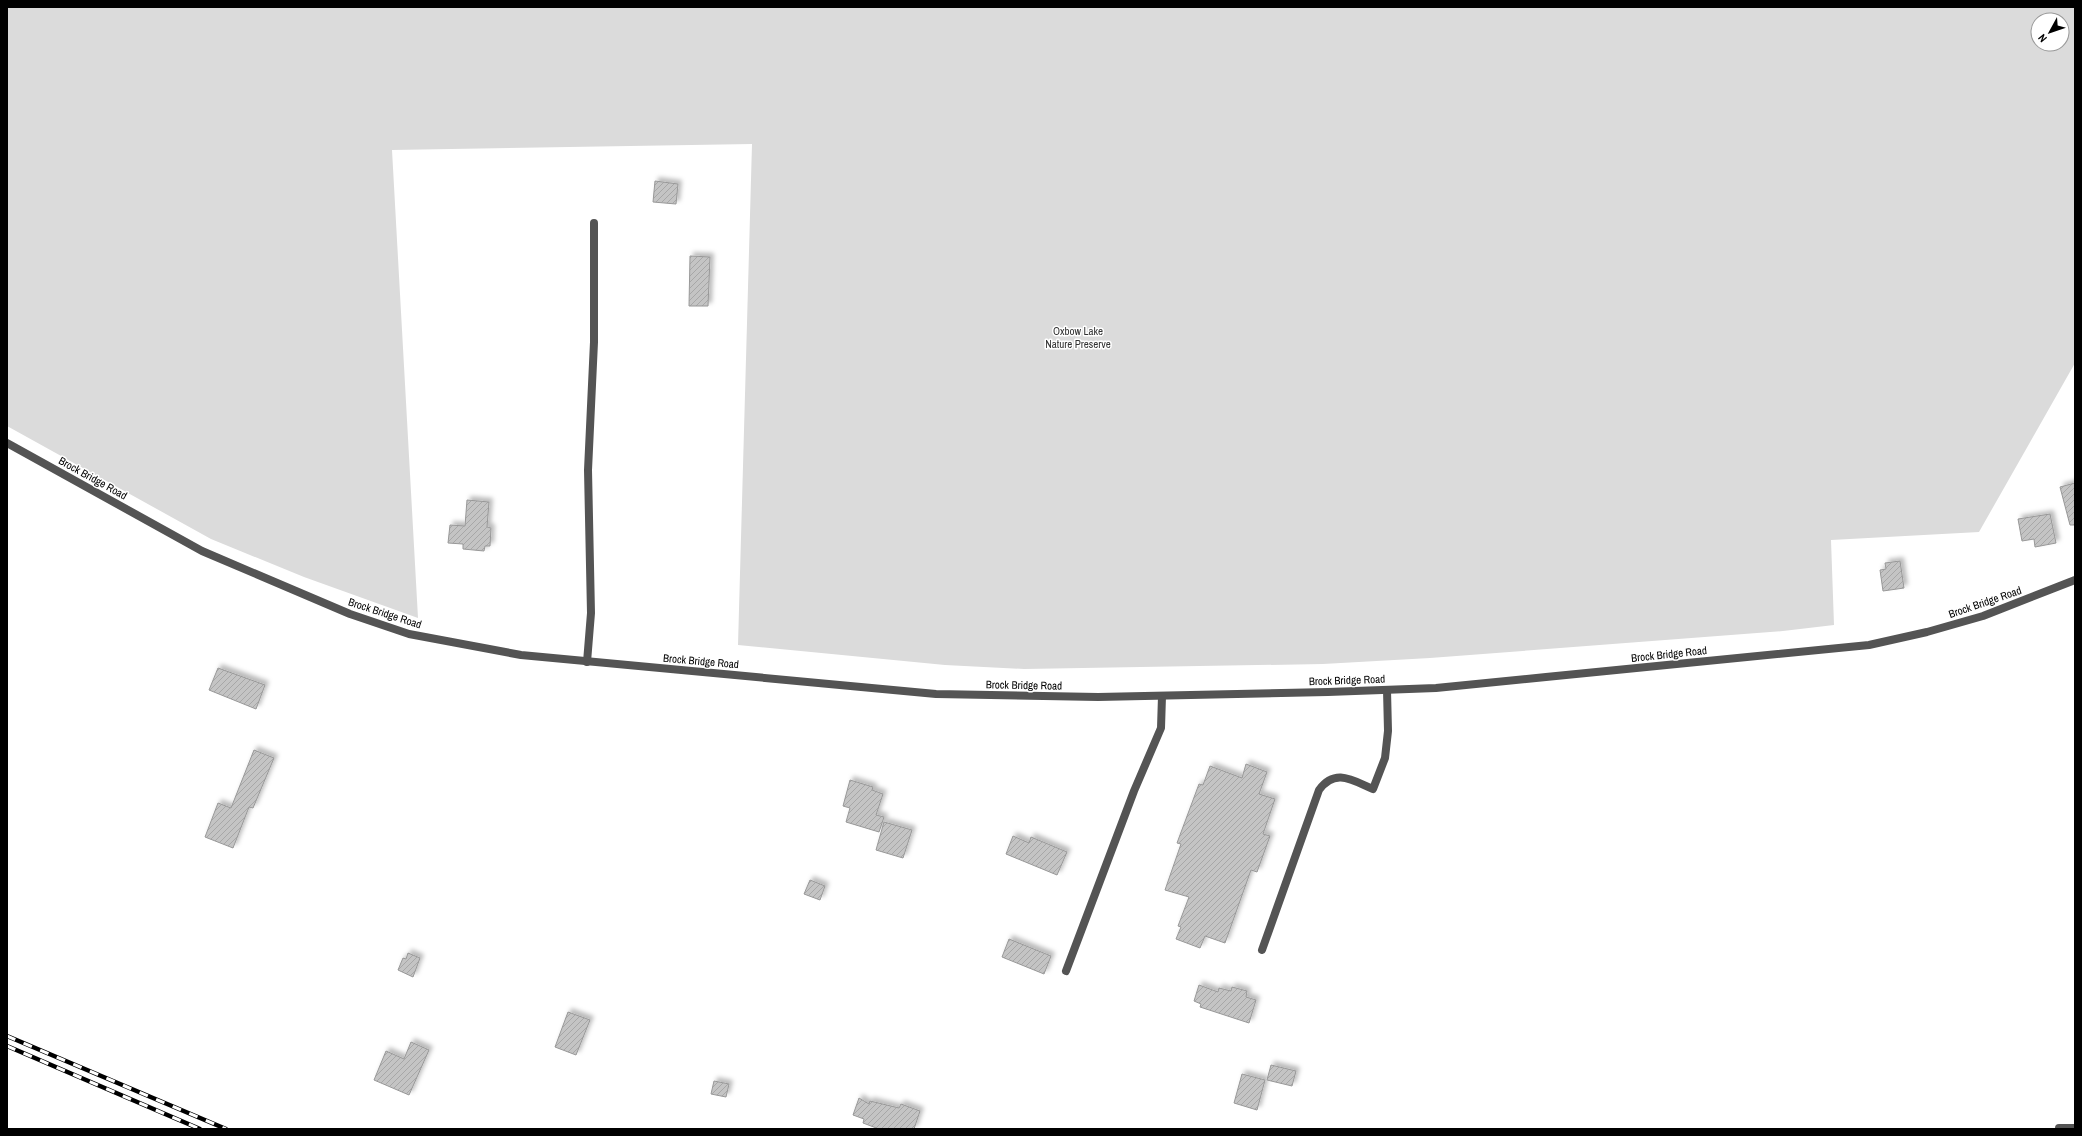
<svg xmlns="http://www.w3.org/2000/svg" width="2082" height="1136" viewBox="0 0 2082 1136" font-family="'Archivo Narrow',sans-serif">
  <style>
    .park { fill: #dbdbdb; fill-rule: evenodd }
    .building { fill: url(#building-hatch); stroke: #989898; filter: url(#shadow) }
    .lines { fill: none; stroke-linecap: round; stroke-linejoin: round }
    .service { stroke: #545454; stroke-width: 8 }
    .minor { stroke: #545454; stroke-width: 8 }
    .tertiary { stroke: #545454; stroke-width: 8 }
    .rail-casing { stroke: #000; stroke-width: 4.5 }
    .rail { stroke: #fff; stroke-width: 3; stroke-dasharray: 9; stroke-linecap: butt }
    .labels { text-anchor: middle; stroke-width: 3; stroke-linejoin: round; paint-order: stroke }
    .park-label { font-size: 11px; fill: #323232; stroke: #fff }
    .street-label { font-size: 11px; fill: #000; stroke: #fff }
  </style>
  <defs>
    <pattern id="building-hatch" width="6" height="6" patternUnits="userSpaceOnUse"><rect width="6" height="6" fill="#c4c4c4"/><path d="M-1 1l2-2M0 6l6-6M5 7l2-2" fill="none" stroke="#a7a7a7"/></pattern>
    <filter id="shadow"><feDropShadow dx="3.5" dy="-3.5" stdDeviation="2" flood-color="#0004"/></filter>
  </defs>
  <rect width="100%" height="100%" fill="#fff"/>
  <path class="park" d="M 7,7 L 2075,7 L 2075,363 L 1979,532 L 1831,540 L 1834,625 L 1783,631 L 1430,658 L 1323,664 L 1024,669 L 945,665 L 738,645 L 752,144 L 392,150 L 418,618 L 304,577 L 211,539 L 7,426 ZM 2038,20 L 2062,20 L 2062,44 L 2038,44 Z"/>
  <path class="building" d="M 655,181 L 678,184 L 676,204 L 653,202 Z
    M 690,256 L 710,257 L 708,306 L 689,306 Z
    M 2075,483 L 2075,525 L 2070,525 L 2060,487 Z
    M 467,500 L 489,502 L 487,527 L 491,528 L 490,546 L 485,546 L 484,551 L 463,549 L 463,544 L 448,543 L 450,525 L 465,526 Z
    M 2050,514 L 2056,543 L 2035,547 L 2034,539 L 2022,541 L 2018,519 Z
    M 1900,561 L 1904,588 L 1883,591 L 1880,570 L 1886,569 L 1885,563 Z
    M 218,668 L 265,685 L 256,709 L 209,690 Z
    M 254,750 L 274,758 L 253,808 L 249,807 L 233,848 L 205,837 L 218,803 L 231,808 Z
    M 1246,764 L 1267,772 L 1259,794 L 1275,799 L 1263,834 L 1270,836 L 1257,872 L 1251,870 L 1225,943 L 1205,936 L 1200,948 L 1176,939 L 1181,927 L 1178,926 L 1189,897 L 1165,890 L 1181,844 L 1177,843 L 1199,784 L 1203,785 L 1210,766 L 1242,778 Z
    M 850,780 L 873,787 L 872,790 L 883,794 L 876,815 L 884,817 L 879,832 L 846,822 L 850,808 L 843,806 Z
    M 884,822 L 912,830 L 903,858 L 876,850 Z
    M 1013,836 L 1029,843 L 1031,837 L 1067,852 L 1057,875 L 1006,854 Z
    M 810,880 L 825,886 L 820,900 L 804,894 Z
    M 1009,939 L 1051,956 L 1044,974 L 1002,957 Z
    M 408,953 L 420,958 L 413,977 L 398,970 L 403,958 L 406,959 Z
    M 1199,985 L 1218,992 L 1219,988 L 1231,991 L 1232,987 L 1247,991 L 1246,997 L 1256,1000 L 1249,1023 L 1200,1007 L 1201,1004 L 1194,1001 Z
    M 568,1012 L 590,1020 L 576,1055 L 555,1047 Z
    M 411,1042 L 429,1050 L 409,1095 L 374,1080 L 386,1051 L 404,1059 Z
    M 1271,1065 L 1296,1071 L 1292,1086 L 1267,1080 Z
    M 1242,1074 L 1265,1080 L 1257,1110 L 1234,1103 Z
    M 714,1081 L 729,1084 L 726,1097 L 711,1094 Z
    M 859,1098 L 869,1104 L 870,1101 L 899,1108 L 901,1104 L 920,1111 L 914,1129 L 879,1129 L 863,1123 L 864,1119 L 853,1115 Z"/>
  <g class="lines">
    <path class="service" d="M 587,662 L 591,613 L 588,470 L 594,342 L 594,223
      M 1262,950 L 1319,790 C 1335,768 1352,780 1373,789 L 1385,758 L 1388,731 L 1387,690
      M 1066,971 L 1134,791 L 1161,728 L 1162,696"/>
    <path class="minor" d="M 2059,1128 L 2075,1128"/>
    <path class="tertiary" d="M 7,443 L 202,551 L 350,614 L 409,634 L 521,655 L 936,694 L 1098,697 L 1328,692 L 1436,688 L 1546,677 L 1869,645 L 1927,632 L 1983,616 L 2075,580"/>
    <g class="rail-casing">
      <path id="rail" d="M 7,1036 L 226,1129
        M 7,1046 L 200,1129"/>
    </g>
    <use href="#rail" class="rail"/>
  </g>
  <g class="labels">
    <g class="park-label">
      <text x="1078" y="335">Oxbow Lake<tspan x="1078" dy="13">Nature Preserve</tspan></text>
    </g>
    <g class="street-label">
      <text transform="translate(93 478) rotate(29)" y="4">Brock Bridge Road</text>
      <text transform="translate(1985 602) rotate(-19)" y="4">Brock Bridge Road</text>
      <text transform="translate(385 613) rotate(18)" y="4">Brock Bridge Road</text>
      <text transform="translate(1669 654) rotate(-6)" y="4">Brock Bridge Road</text>
      <text transform="translate(701 661) rotate(5)" y="4">Brock Bridge Road</text>
      <text transform="translate(1347 680) rotate(-2)" y="4">Brock Bridge Road</text>
      <text transform="translate(1024 685) rotate(1)" y="4">Brock Bridge Road</text>
    </g>
  </g>
  <rect width="2082" height="1136" fill="none" stroke="#000000" stroke-width="16"/>
  <g transform="translate(2050 32) rotate(230)"><circle r="19" fill="#ffffff" stroke="#999999"/>
  <path d="M0-3L7 15L0 10L-7 15Z" fill="#000000"/>
  <text y="-6" font-size="11" font-weight="bold" text-anchor="middle" fill="#000000">N</text>
  </g>
</svg>
